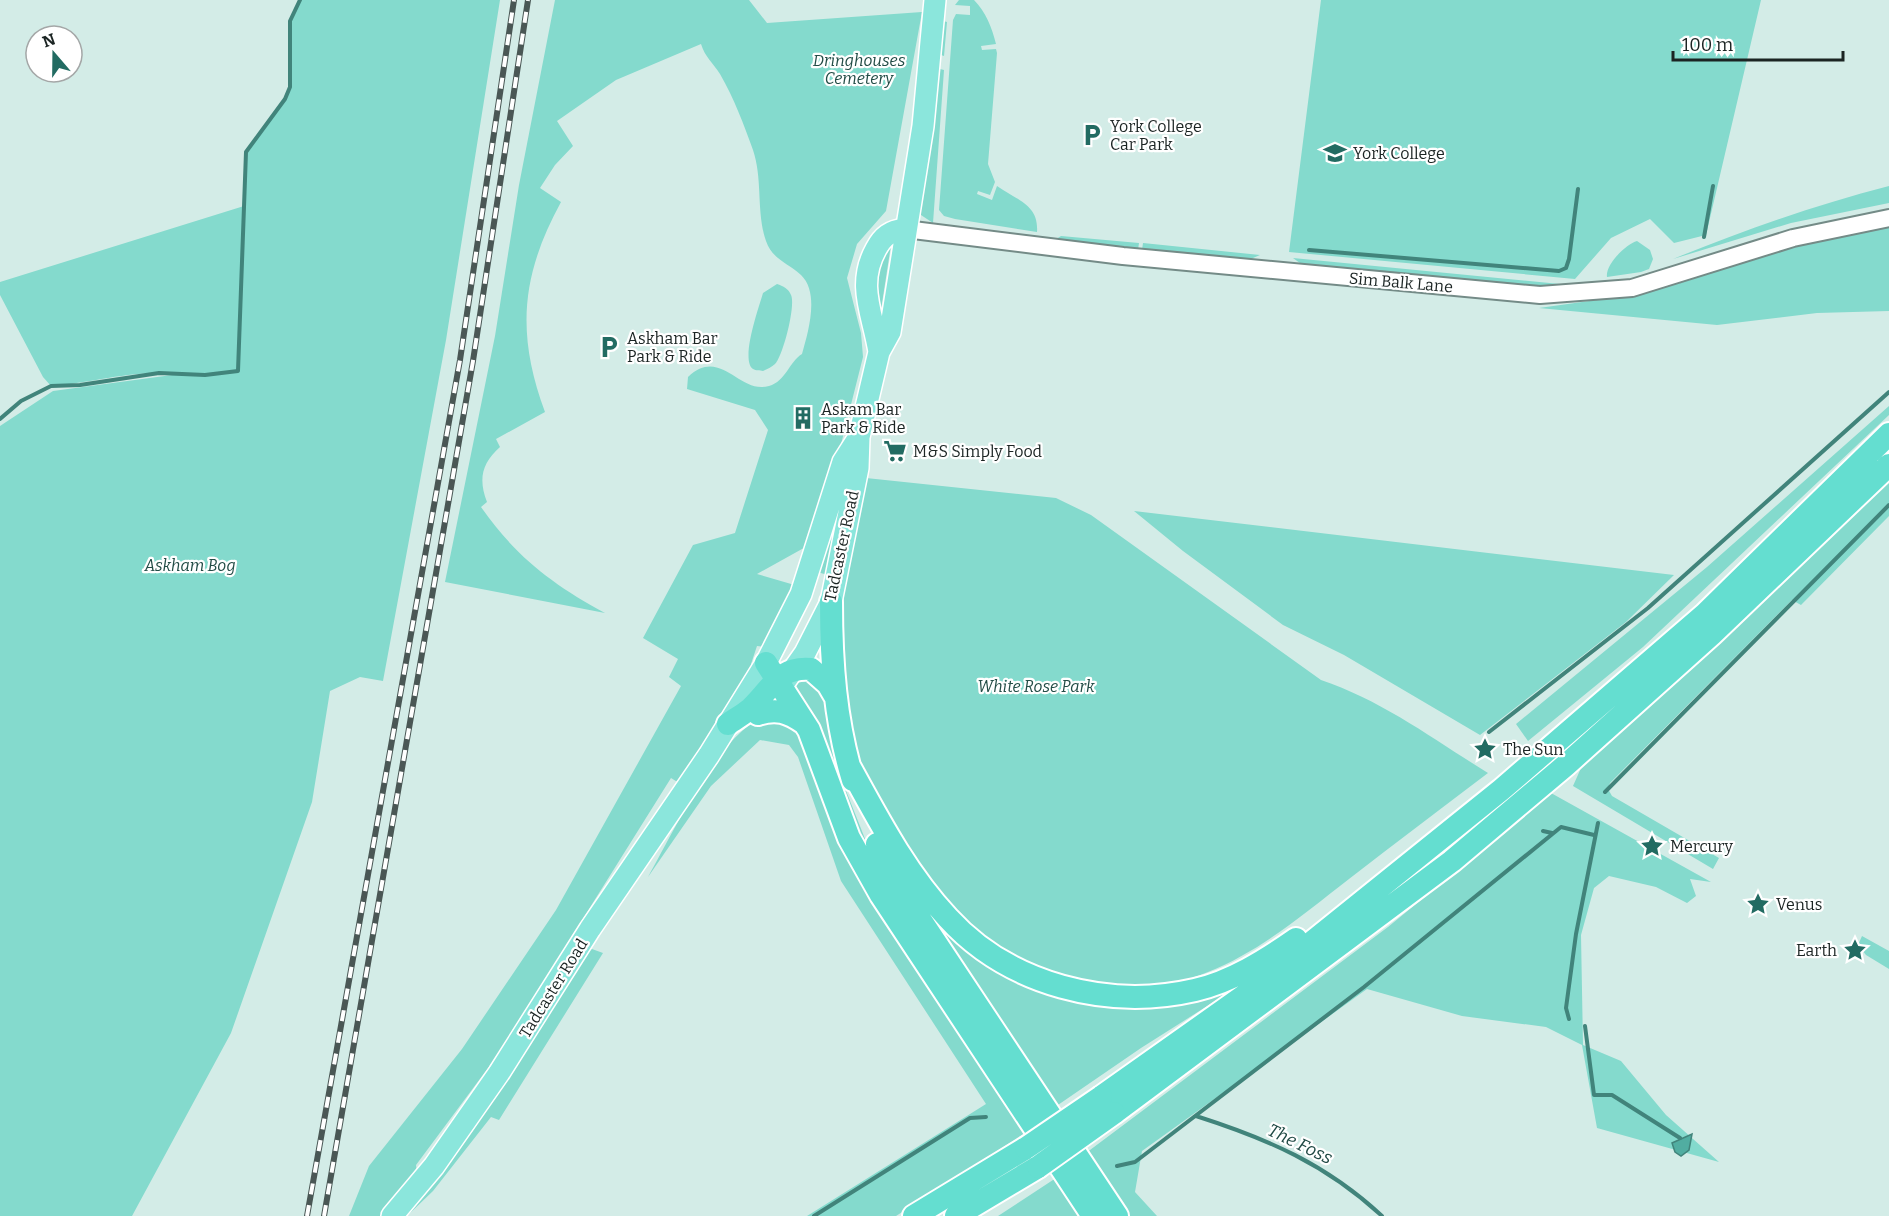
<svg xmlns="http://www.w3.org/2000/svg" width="1889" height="1216" viewBox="0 0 1889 1216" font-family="Bitter,serif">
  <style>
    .green { fill: #84dacd }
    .water { fill: #51ada1; stroke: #41847b; stroke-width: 1.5 }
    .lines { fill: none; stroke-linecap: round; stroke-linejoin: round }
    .stream { stroke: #41847b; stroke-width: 4 }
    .tertiary-casing { stroke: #748b87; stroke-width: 20 }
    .primary-casing { stroke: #fff; stroke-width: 24 }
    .trunk-casing { stroke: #fff; stroke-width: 26 }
    .tertiary { stroke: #fff; stroke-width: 16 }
    .primary { stroke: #8be6dc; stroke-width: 21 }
    .trunk { stroke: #64ded0; stroke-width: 22 }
    .rail-casing { stroke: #4a5755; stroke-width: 6 }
    .rail { stroke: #fff; stroke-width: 4; stroke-dasharray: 11; stroke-linecap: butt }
    .trunk-bridge-casing { stroke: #fff; stroke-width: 26; stroke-linecap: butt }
    .trunk-bridge { stroke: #64ded0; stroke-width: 22 }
    .labels { text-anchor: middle; stroke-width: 4.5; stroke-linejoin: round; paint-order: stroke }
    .park-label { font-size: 16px; font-style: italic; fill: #224c46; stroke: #fff }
    .poi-label { font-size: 16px; fill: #1b2423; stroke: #fff; text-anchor: start }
    .street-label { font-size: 16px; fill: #1b2423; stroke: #fff }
    .water-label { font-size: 18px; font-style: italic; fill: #204a45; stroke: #fff }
  </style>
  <rect width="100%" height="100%" fill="#d3ece7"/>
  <path class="green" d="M 300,0 L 500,0 L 446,340 L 383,681 L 360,677 L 330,691 L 312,802 L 231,1033 L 132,1216 L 0,1216 L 0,426 L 53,391 L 172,375 C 140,368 87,384 51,386 L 43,377 L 0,295 L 0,282 L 244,206 L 246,152 L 285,99 L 290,87 L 290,21 Z
    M 555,0 L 749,0 L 767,23 L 922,12 L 886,211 L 857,244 L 847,278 L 861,333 L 863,357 L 834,472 L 811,544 L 757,574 L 798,586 L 766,647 L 757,646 L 751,664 L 752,675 L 679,783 L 671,778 L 497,1056 L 416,1165 L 417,1174 L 384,1216 L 349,1216 L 369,1166 L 462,1049 L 556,910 L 681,686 L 669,677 L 678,659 L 643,638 L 693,545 L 735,533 L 768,430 L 755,410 L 687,389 L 688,377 C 721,346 739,395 769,386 C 786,381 789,362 802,354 C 808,333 820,293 801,275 C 788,263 772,259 766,241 C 756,212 763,180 753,150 C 744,125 734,98 720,74 C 713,63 705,57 701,44 L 616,80 L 557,121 L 573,146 L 555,165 L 540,188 L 561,202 C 521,275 516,334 545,412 L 496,439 L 500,447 C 482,463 478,479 487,502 L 481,507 C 516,557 552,584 605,613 L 445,582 L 495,336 L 519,185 Z
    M 959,0 L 974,0 C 986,12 992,28 996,44 L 981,46 L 982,50 L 996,49 L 997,53 L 988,164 L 995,182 L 990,195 L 978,191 L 977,194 L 992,200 L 997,186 C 1016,200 1039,204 1037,232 L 955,219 L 944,216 L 939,210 L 953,20 L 956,14 L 970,15 L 970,6 L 955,5 Z
    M 1321,0 L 1761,0 L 1706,235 L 1674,243 L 1650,219 L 1611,238 L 1575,279 L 1289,252 Z
    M 943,21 L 947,22 L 944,56 L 941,55 Z
    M 940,69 L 944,70 L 933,223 L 918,213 Z
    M 1889,186 L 1889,203 L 1791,223 L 1673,259 C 1744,230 1815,205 1889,186 Z
    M 1889,227 L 1889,311 L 1817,313 L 1717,325 L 1539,308 L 1625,296 L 1783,249 Z
    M 1061,236 L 1139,243 L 1138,250 L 1053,241 Z
    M 1637,241 L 1650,250 L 1653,259 L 1649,269 L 1641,272 L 1607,277 C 1605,265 1626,244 1637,241 Z
    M 1143,243 L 1260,255 L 1246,261 L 1142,250 Z
    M 891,245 L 881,310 C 873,288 874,263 891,245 Z
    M 1293,258 L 1570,285 L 1554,288 L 1304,266 Z
    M 777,284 C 783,286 789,289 791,295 C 796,305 783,356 775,364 C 772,367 767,369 763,371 C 760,370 756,371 753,369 C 740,360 759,307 763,293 Z
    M 1889,406 L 1889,415 L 1643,647 L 1528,741 L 1516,724 L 1707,567 Z
    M 849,463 L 828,575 L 817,572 Z
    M 1889,476 L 1889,516 L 1801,605 L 1792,600 L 1610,783 L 1608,789 L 1612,796 L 1719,858 L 1713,869 L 1573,786 L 1585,759 Z
    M 866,478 L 1056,498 L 1091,515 L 1321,680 C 1383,701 1433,739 1488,773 C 1442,808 1395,843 1349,879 C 1305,913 1261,951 1208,972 C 1148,997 1080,986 1022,962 C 1014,958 1004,955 997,951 C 935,910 859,782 844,710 C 829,631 848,555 866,478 Z
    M 1134,511 L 1674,575 L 1626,622 L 1480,735 L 1344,655 L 1283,625 L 1183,551 Z
    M 800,678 L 813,683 L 825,698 L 839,773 L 873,859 L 864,849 L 792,696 L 794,681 Z
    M 776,716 L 798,730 L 1028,1131 L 896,1216 L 807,1216 L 986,1104 L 841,881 L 798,757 L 789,745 L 760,740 L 711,786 L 648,877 C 671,836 710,755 747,727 C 755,721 766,718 776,716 Z
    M 1551,793 L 1711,882 L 1690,879 L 1696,896 L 1687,903 L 1656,887 L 1609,876 L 1594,888 L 1581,935 L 1583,1045 L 1621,1061 L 1666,1115 L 1719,1162 L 1597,1128 L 1582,1045 L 1546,1027 L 1462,1016 L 1367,989 L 1142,1151 L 1135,1192 L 1157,1216 L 1127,1216 L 1086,1153 L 1388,927 Z
    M 919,905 L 1011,973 L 1119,1003 L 1272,965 L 1141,1048 L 1055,1107 Z
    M 1862,936 L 1889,951 L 1889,969 L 1866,955 L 1858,945 Z
    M 592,949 L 603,953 L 499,1120 L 491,1117 L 433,1191 L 407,1216 L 487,1104 L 585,952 Z
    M 1056,1178 L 1081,1216 L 998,1216 Z"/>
  <path class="water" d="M 1692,1134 L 1689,1150 L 1681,1156 L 1675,1152 L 1672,1143 Z"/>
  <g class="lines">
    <path class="stream" d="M 1704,237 L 1713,186
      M 1309,250 L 1559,271 L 1566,268 L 1569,259 L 1578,189
      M 0,419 L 21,401 L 51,386 L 80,385 L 159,373 L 205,375 L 238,371 L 246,152 L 285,99 L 290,87 L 290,21 L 300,0
      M 1489,732 L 1648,608 L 1889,392
      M 1605,792 L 1889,505
      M 1543,831 L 1552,833
      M 1569,1019 L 1566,1008 L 1576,934 L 1598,823
      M 1585,1026 L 1594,1095 L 1612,1095 L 1680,1138
      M 1196,1116 C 1268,1139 1326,1164 1382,1216
      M 1117,1166 L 1135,1162 L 1364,987 L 1561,827 L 1594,835
      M 814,1216 L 970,1118 L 986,1117"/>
    <g class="tertiary-casing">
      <path id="tertiary" d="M 905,229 L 1123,256 L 1540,295 L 1632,288 L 1793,238 L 1889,218"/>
    </g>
    <g class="primary-casing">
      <path id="primary" d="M 879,352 C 873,314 856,285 876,249 C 883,236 890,231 905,229
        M 786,680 L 805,653 L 831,602 L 858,468 L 859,437 L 879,352 L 890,332 L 923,126 L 935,0
        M 392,1216 L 434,1166 L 499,1073 L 590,929 L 709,755 L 766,663 L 801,594 L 843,462 L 859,437"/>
    </g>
    <g class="trunk-casing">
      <path id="trunk" d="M 831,602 C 831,662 835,721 853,780
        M 766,663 L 809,730 L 849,838 L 881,895 L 1093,1216
        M 758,714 C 777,708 788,712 804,723
        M 728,724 C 735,719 744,714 751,708 C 771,689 779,666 811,669 L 828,684 L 835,696
        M 849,766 C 878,819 906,873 948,918 C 1009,985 1108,1010 1195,990 C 1231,982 1266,960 1296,939
        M 877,844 L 900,889 L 1117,1216
        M 1101,1097 L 1255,988 L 1501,790 L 1705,614 L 1889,434
        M 1114,1113 L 1452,861 L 1566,765 L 1712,634 L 1889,465
        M 914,1216 L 1026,1148
        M 956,1216 L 1038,1167"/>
    </g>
    <use href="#tertiary" class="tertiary"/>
    <use href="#primary" class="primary"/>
    <use href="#trunk" class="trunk"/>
    <g class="rail-casing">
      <path id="rail" d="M 307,1216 L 460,360 L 514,0
        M 324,1216 L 473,361 L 528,0"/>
    </g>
    <use href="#rail" class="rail"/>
    <g class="trunk-bridge-casing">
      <path id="trunk-bridge" d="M 1026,1148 L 1101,1097
        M 1038,1167 L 1114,1113"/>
    </g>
    <use href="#trunk-bridge" class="trunk-bridge"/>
  </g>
  <defs>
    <g id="parking-bare" transform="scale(1.8)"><path d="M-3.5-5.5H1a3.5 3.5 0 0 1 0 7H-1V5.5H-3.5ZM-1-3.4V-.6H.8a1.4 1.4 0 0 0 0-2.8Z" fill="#226b62" stroke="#fff" stroke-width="2.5" paint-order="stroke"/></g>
    <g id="university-bare" transform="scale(1.8)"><path d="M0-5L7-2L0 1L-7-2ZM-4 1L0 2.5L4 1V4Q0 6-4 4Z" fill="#226b62" stroke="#fff" stroke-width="2.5" paint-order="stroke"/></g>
    <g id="building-bare" transform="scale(1.8)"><path d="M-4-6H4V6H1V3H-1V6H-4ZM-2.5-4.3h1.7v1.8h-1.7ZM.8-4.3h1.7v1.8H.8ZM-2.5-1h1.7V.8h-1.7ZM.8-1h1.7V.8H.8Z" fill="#226b62" stroke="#fff" stroke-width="2.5" paint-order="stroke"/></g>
    <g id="supermarket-bare" transform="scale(1.8)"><path d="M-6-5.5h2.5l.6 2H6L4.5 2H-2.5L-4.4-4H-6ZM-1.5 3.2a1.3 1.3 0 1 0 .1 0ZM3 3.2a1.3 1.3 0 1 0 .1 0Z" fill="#226b62" stroke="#fff" stroke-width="2.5" paint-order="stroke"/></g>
    <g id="sight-bare" transform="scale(1.8)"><path d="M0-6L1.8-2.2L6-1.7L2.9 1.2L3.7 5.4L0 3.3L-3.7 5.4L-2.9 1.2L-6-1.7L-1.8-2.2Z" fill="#226b62" stroke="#fff" stroke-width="2.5" paint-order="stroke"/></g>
  </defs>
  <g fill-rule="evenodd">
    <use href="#parking-bare" x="1092" y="135"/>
    <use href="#university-bare" x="1335" y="153"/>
    <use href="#parking-bare" x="609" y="347"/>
    <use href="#building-bare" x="803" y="418"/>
    <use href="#supermarket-bare" x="895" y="451"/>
    <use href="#sight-bare" x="1485" y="749"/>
    <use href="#sight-bare" x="1652" y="846"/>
    <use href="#sight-bare" x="1758" y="904"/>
    <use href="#sight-bare" x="1855" y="950"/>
  </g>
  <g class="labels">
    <g class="park-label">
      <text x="859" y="66">Dringhouses<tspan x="859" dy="18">Cemetery</tspan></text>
      <text x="190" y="571">Askham Bog</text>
      <text x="1036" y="692">White Rose Park</text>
    </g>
    <g class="poi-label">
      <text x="1110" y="132">York College<tspan x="1110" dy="18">Car Park</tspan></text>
      <text x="1353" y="159">York College</text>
      <text x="627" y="344">Askham Bar<tspan x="627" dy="18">Park &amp; Ride</tspan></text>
      <text x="821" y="415">Askam Bar<tspan x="821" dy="18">Park &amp; Ride</tspan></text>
      <text x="913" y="457">M&amp;S Simply Food</text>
      <text x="1503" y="755">The Sun</text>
      <text x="1670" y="852">Mercury</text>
      <text x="1776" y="910">Venus</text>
      <text x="1837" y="956" text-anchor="end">Earth</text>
    </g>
    <g class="street-label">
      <text transform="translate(1401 282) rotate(5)" y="6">Sim Balk Lane</text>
      <text transform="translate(841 546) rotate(-78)" y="6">Tadcaster Road</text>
      <text transform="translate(553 988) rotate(-58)" y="6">Tadcaster Road</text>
    </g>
    <g class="water-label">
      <text transform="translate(1300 1144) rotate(26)" y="6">The Foss</text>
    </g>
  </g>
  <g transform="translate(54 54) rotate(340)"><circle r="28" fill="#ffffff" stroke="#a4a7a7" stroke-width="1.5"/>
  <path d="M0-4.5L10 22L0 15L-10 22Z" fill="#226b62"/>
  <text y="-9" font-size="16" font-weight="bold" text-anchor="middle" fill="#1b2423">N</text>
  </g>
  <path d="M1673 51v9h170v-9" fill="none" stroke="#1b2423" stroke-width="3"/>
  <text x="1682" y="51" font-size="18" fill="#1b2423" stroke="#ffffff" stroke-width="4.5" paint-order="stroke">100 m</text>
</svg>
